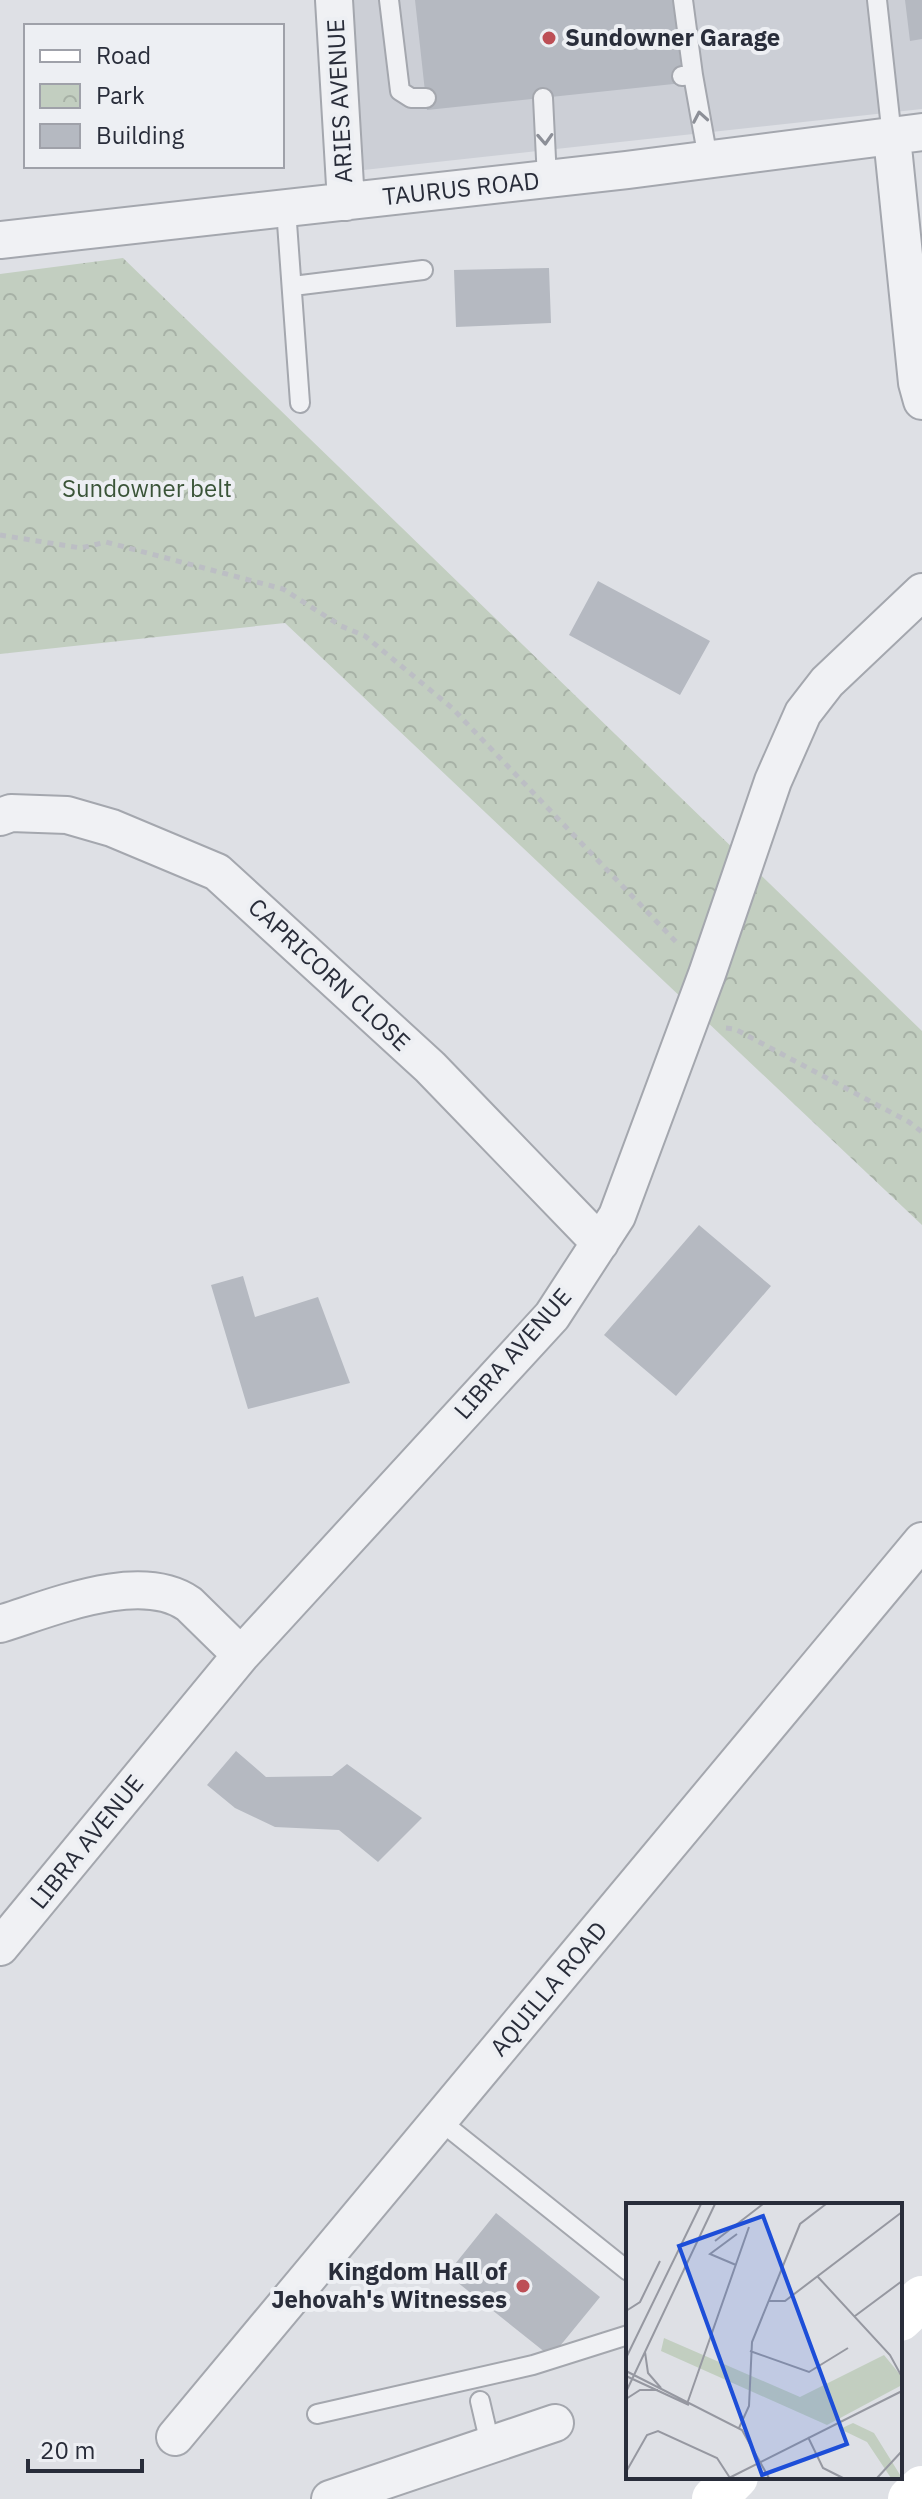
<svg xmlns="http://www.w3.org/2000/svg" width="922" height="2499" viewBox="0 0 922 2499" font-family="'IBM Plex Sans',sans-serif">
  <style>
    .built { fill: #cccfd6 }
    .park { fill: url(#park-crowns) }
    .building { fill: #b5b9c1 }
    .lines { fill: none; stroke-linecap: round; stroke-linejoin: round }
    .service-casing { stroke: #a4a7ae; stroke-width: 22 }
    .minor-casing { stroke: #a4a7ae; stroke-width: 40 }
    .path { stroke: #bcbec4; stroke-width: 5; stroke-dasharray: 6 6; stroke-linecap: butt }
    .service { stroke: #f0f1f4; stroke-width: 18 }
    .minor { stroke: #f0f1f4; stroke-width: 36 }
    .secondary { stroke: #fff; stroke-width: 44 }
    .oneway { stroke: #8c8f97 }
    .poi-dot { fill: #bd4f56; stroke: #edeff3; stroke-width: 3 }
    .labels { text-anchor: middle; stroke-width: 8; stroke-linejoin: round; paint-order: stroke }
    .poi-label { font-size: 24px; font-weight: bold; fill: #292d3a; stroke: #edeff3; text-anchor: start }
    .street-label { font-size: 24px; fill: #292d3a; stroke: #edeff3 }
    .park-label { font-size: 24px; fill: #3a5438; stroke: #edeff3 }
    .inset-road { fill: none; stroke: #9698a1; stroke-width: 2 }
    .view { fill: #1d4ed8; fill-opacity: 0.15; stroke: #1d4ed8; stroke-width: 4 }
    .inset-edge { fill: none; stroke: #292d3a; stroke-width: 4 }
  </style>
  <defs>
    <pattern id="park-crowns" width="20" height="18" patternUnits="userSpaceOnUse" patternTransform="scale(2)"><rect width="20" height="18" fill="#c2cec0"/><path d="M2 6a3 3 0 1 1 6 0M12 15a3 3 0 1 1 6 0" fill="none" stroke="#a7b1a6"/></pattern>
  </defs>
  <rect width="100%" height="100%" fill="#dee0e5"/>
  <path class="built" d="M 321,0 L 922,0 L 922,109 L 336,173 Z"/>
  <path class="park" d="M 123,258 L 922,1031 L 922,1225 L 285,623 L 0,654 L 0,274 Z"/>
  <path class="building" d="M 415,0 L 673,0 L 683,83 L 427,110 Z
    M 905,0 L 922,0 L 922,39 L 910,41 Z
    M 549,268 L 551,323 L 456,327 L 454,270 Z
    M 598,581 L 710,641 L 680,695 L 569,635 Z
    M 699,1225 L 771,1286 L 676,1396 L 604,1335 Z
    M 243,1276 L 255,1317 L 318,1297 L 350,1383 L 248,1409 L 211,1285 Z
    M 236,1751 L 266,1777 L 332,1776 L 347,1764 L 422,1818 L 378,1862 L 339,1830 L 275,1827 L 235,1808 L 207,1785 Z
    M 496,2213 L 600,2297 L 551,2357 L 447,2274 Z"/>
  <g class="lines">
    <g class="service-casing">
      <path id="service" d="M 389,0 L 400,91 L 411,98 L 426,98
        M 877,0 L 892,137
        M 693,75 L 708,159
        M 682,76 L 693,75 L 683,0
        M 543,98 L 547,179
        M 286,209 L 300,403
        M 293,286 L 423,270
        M 439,2120 L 628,2271
        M 480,2401 L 490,2444
        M 317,2414 L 533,2365 L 628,2335"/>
    </g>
    <g class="minor-casing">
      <path id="minor" d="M 334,0 L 346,202
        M 892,137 L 917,383 L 922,401
        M 0,240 L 627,170 L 922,132
        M 0,817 L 11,813 L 67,815 L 112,828 L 217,872 L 430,1067 L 600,1243
        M 0,1624 C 52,1608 140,1570 189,1604 L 241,1655
        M 0,1947 L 241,1655 L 552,1316 L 617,1216 L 707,974 L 773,781 L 803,713 L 827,682 L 922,592
        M 175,2437 L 922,1541
        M 330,2499 L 555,2423"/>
    </g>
    <path class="path" d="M 0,535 L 81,548 L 106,542 L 283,589 L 341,626 L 365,636 L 452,708 L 679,945
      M 726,1028 L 735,1029 L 909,1122 L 922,1132"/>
    <use href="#service" class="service"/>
    <use href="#minor" class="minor"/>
    <path class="secondary" d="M 900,2319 L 922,2298
      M 714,2499 L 736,2477
      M 910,2499 L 922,2488"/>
  </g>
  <defs><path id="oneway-chevron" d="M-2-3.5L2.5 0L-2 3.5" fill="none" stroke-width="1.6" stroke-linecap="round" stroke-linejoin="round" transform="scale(2)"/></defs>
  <g class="oneway">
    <use href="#oneway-chevron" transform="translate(700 117) rotate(-100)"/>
    <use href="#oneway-chevron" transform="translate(545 139) rotate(87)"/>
  </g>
  <g class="poi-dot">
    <circle cx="549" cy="38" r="8"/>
    <circle cx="523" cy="2286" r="8"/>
  </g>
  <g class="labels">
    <g class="poi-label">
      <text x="565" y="46">Sundowner Garage</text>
      <text x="507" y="2280" text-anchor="end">Kingdom Hall of<tspan x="507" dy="28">Jehovah's Witnesses</tspan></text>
    </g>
    <g class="street-label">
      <text transform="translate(340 101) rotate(-93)" y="8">ARIES AVENUE</text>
      <text transform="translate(461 189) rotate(-6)" y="8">TAURUS ROAD</text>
      <text transform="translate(329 975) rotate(43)" y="8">CAPRICORN CLOSE</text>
      <text transform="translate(513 1354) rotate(-49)" y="8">LIBRA AVENUE</text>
      <text transform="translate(87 1842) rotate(-51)" y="8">LIBRA AVENUE</text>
      <text transform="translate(549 1989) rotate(-50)" y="8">AQUILLA ROAD</text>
    </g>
    <g class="park-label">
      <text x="147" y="497">Sundowner belt</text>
    </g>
  </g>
  <g transform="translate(626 2203)">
    <rect width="276" height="276" fill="#dee0e5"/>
    <path d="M 38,135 L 174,194 L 258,152 L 276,174 L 276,182 L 201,222 L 35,148 ZM 227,220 L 248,230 L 276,275 L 265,275 L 241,239 L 214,226 Z" fill="#c2cec0"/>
    <path class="inset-road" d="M 89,38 L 137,1M 110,62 L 84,51 L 111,31M 192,74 L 264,152 L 276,174M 143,98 L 159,98 L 276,9M 0,108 L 14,99 L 34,58M 229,113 L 276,78M 124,148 L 183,169 L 222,145M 19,149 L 22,170 L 35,185M 0,155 L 75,1M 0,168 L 116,227 L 143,275M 0,173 L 63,202M 0,189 L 89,1M 0,196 L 14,187 L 32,187M 61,201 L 123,24M 113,225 L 123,203 L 126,139 L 174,21 L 200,1M 182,234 L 197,265 L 217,275M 0,269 L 21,232 L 32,228 L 91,255 L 104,275M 103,275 L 276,188M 251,275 L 276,248"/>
    <path class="view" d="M 137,13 L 221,241 L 136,272 L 53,43 Z"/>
    <rect width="276" height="276" class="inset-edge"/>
  </g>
  <rect x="24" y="24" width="260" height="144" fill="#edeff3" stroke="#9fa1a9" stroke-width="2"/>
  <rect x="40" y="50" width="40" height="12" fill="#ffffff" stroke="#9fa1a9" stroke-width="2"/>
  <text x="96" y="64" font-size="24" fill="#292d3a">Road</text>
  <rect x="40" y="84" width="40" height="24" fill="url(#park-crowns)" stroke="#9fa1a9" stroke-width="2"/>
  <text x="96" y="104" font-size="24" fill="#292d3a">Park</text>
  <rect x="40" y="124" width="40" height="24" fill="#b5b9c1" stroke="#9fa1a9" stroke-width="2"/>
  <text x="96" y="144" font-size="24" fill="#292d3a">Building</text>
  <path d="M28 2459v12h114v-12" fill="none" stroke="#292d3a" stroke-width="4"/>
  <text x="40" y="2459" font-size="24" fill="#292d3a" stroke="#edeff3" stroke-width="6" paint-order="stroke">20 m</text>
</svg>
